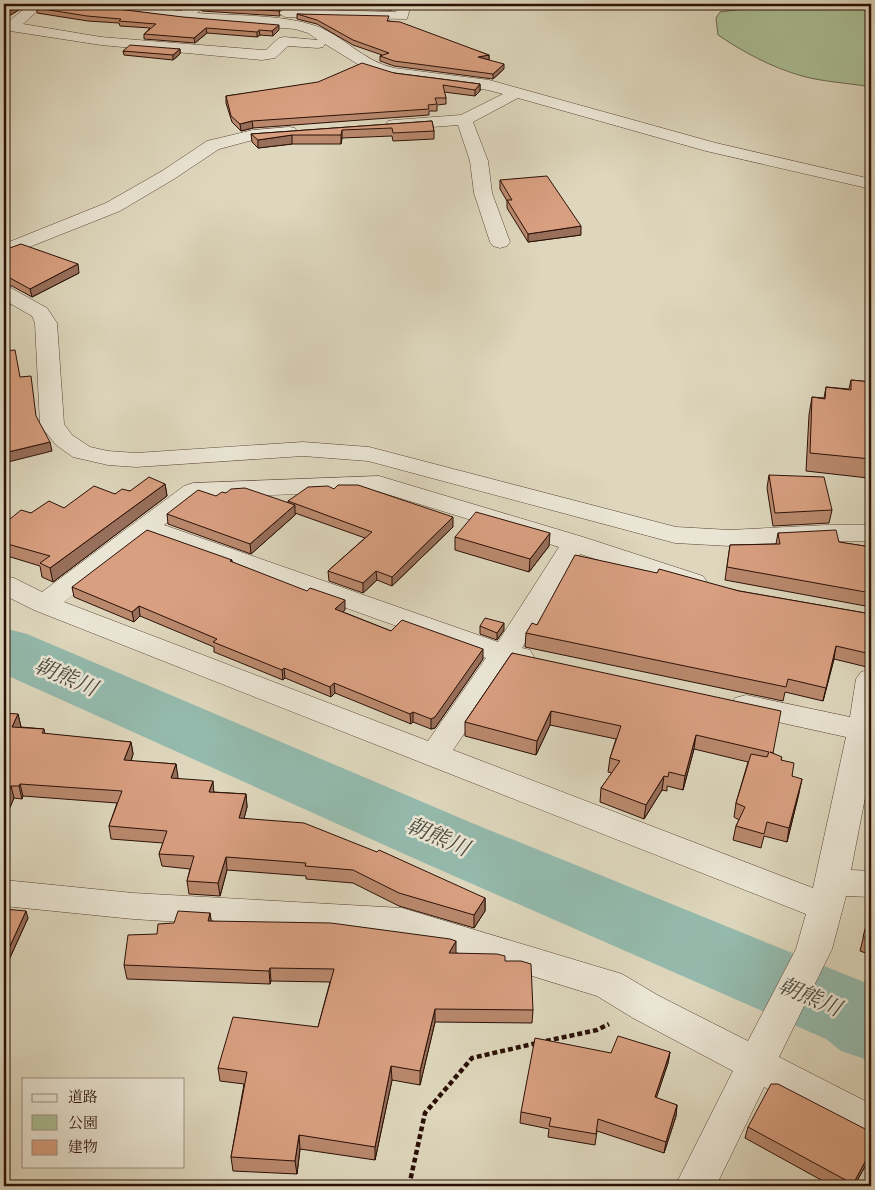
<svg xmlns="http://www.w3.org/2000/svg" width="875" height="1190" viewBox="0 0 875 1190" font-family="Cardo,'Noto Serif JP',serif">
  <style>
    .green { fill: #abbf96; stroke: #6b684e }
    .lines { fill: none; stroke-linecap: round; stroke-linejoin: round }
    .river { fill: #94baad; fill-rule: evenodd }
    .minor-casing { stroke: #584234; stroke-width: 1 }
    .path { stroke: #2b1007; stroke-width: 4.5; stroke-dasharray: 5 3; stroke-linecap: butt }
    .minor { fill: #eae5d4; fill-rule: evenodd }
    .wall { fill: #ba896e; stroke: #2b1007 }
    .shaded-wall { fill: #976f5a; stroke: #2b1007 }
    .building { fill: #d89f80; stroke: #2b1007 }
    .labels { text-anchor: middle; stroke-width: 5; stroke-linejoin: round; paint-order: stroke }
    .near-water-label { font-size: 22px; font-style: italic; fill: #504c41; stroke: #eae5d4 }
  </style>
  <rect width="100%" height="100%" fill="#ded7bd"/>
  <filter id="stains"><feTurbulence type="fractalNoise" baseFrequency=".004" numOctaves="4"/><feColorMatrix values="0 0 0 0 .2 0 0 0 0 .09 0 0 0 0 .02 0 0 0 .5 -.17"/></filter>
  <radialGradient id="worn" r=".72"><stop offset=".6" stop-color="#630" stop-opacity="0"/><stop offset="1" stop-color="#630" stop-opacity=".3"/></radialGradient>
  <path class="green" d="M 830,4 L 871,4 L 871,87 C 849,83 824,82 802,76 C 771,67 745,53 718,35 L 716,18 L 720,12 L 750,8 Z"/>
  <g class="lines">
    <path class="river" d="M 4,628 L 27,634 L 472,823 L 871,985 L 871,1061 L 841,1051 L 826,1039 L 420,861 L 4,674 Z"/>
    <g class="minor-casing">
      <path id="minor" d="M 30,4 L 45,4 L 23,24 L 101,37 L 262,50 L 266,50 L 279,38 L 284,37 L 318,40 L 308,33 L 295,29 L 184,20 L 86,8 L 79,4 L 118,4 L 181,11 L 191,4 L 204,4 L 203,8 L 197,13 C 233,16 283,14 316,26 C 344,36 363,61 394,68 L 489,80 L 716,143 L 871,179 L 871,189 L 706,151 L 518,98 L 473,122 L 488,161 L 492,193 L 510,242 L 507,246 L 500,248 L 493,246 L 490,242 L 474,193 L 470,161 L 458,125 L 394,130 L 388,129 L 386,125 L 388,121 L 394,120 L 461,115 L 503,94 L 488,90 L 394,78 L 369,71 L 325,44 L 323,47 L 318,48 L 288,46 L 275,58 L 262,60 L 101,45 L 4,30 L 4,22 L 8,22 Z
        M 397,4 L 411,4 L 407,19 L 285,17 L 278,13 L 285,9 L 396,12 Z
        M 289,127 L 295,128 L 297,132 L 295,136 L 253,140 L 219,149 L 174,179 L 120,211 L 4,257 L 4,244 L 106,203 L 162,171 L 207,141 L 253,130 Z
        M 4,286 L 11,288 L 47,308 L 57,323 L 64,424 L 72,435 L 90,447 L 108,451 L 136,453 L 303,442 L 369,447 L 676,527 L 730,530 L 827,525 L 871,525 L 871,541 L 827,541 L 730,546 L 675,543 L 368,461 L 303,456 L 136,467 L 108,465 L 73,457 L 56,445 L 40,425 L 35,323 L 32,316 L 4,300 Z
        M 379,476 L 583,537 L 703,576 L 707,582 L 703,588 L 693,590 L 580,554 L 522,648 L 530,650 L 534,657 L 530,664 L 520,666 L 511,665 L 453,750 L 813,888 L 846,737 L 746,715 L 735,712 L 731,705 L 735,698 L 746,695 L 850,717 L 856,679 L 861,672 L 871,669 L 871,767 L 851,870 L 871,871 L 871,897 L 846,896 L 832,949 L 779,1057 L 871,1104 L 871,1141 L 857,1135 L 764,1087 L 716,1186 L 675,1186 L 733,1071 L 633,1018 L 597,996 L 402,936 L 133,919 L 4,906 L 4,880 L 133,893 L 402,908 L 622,974 L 659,996 L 748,1041 L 796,949 L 806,914 L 34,610 L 4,595 L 4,576 L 14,578 L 42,592 L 184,486 L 193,483 ZM 377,491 L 559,547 L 498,642 L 164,525 L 199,498 ZM 148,537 L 486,658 L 428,741 L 64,602 Z"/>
    </g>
    <path class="path" d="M 546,1041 L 597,1030 L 609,1024
      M 409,1186 L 425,1113 L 472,1058 L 537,1043"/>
    <use href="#minor" class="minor"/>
  </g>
  <path class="wall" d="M 4,4 L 28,4 L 6,18 L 4,18 Z
    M 133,4 L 189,4 L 180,9 Z
    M 203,4 L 394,4 L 392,10 L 285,7 L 279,11 L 280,16 L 202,11 L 201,7 Z
    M 85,5 L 279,30 L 273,36 L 260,35 L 257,37 L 207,33 L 195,43 L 144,39 L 144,34 L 150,28 L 120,26 L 119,23 L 88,21 L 37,13 L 37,8 Z
    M 297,14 L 389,21 L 489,55 L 489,60 L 504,69 L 493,79 L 394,66 L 380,61 L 380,56 L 382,55 L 353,45 L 317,24 L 297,19 Z
    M 180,49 L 180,54 L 173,60 L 124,55 L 123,51 Z
    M 394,73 L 480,84 L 480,91 L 475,96 L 444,92 L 446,98 L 446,104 L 437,105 L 437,111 L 429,111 L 429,115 L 253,128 L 241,131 L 232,122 L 226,103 L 226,96 Z
    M 432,121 L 434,131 L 434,139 L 393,141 L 392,136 L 342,138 L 341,144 L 292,144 L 258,148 L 252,142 L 251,134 Z
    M 500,180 L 581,235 L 528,242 L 507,208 L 507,201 L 500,189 Z
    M 4,250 L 79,273 L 32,297 L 12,286 L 4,285 Z
    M 851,380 L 871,382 L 871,461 L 868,478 L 806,471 L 809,415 L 812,397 L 824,398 L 826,387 L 849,389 Z
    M 769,475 L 832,510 L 829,523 L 773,526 L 767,488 Z
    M 165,484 L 167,496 L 53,582 L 42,577 L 40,566 L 4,555 L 4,524 L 31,513 L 64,508 L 115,494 Z
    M 334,489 L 453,527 L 392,586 L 377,580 L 363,593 L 329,581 L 328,571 L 365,538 L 295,513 L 295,515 L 251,554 L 168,524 L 167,514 L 226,493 L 288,503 L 288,501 Z
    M 778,533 L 871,547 L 871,607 L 725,580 L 730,545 L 776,544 Z
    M 455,537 L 549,546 L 529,572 L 455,550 Z
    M 232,560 L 232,562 L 345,610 L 343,612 L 391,631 L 483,659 L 435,728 L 431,729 L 413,722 L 411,724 L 335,693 L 331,697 L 285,678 L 283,680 L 214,652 L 214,647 L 140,616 L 134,622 L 74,597 L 72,587 Z
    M 657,573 L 739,591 L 871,614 L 871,668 L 834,659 L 823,701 L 785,692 L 783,701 L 525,647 L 526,633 L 537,625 Z
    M 480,626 L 504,630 L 497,640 L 480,634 Z
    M 512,653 L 773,753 L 782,760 L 792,776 L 799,793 L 787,842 L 764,836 L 761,848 L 733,840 L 736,826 L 739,820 L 734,817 L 736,803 L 748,762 L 694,749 L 683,790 L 667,786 L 667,791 L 662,790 L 644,819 L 600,802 L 601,788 L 612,773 L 608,772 L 610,758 L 616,739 L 550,725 L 536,755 L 465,736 L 465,722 Z
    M 18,714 L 21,727 L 44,729 L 45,734 L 131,742 L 133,754 L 131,761 L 176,764 L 177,778 L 214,792 L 246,794 L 247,807 L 244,818 L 485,898 L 485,911 L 474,928 L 399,906 L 353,883 L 306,879 L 306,876 L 227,870 L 220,896 L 189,894 L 187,881 L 190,869 L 162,866 L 159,854 L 163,843 L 111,839 L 109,826 L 117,803 L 23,796 L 22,799 L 14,798 L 4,821 Z
    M 871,824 L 871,840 L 869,836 Z
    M 871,906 L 871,955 L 860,951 Z
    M 4,909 L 28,918 L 8,962 L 4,962 Z
    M 210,913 L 211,921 L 456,953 L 505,961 L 533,1010 L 532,1023 L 435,1022 L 420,1085 L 392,1080 L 375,1160 L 300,1149 L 297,1174 L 233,1171 L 231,1157 L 244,1084 L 220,1081 L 218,1068 L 318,1027 L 330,982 L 271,981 L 270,984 L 127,979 L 124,965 L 157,934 Z
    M 670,1052 L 668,1063 L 656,1098 L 677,1105 L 676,1116 L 664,1153 L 597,1131 L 595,1145 L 548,1137 L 549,1129 L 520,1123 L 521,1112 L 611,1053 Z
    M 748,1127 L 871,1132 L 871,1156 L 854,1186 L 832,1186 L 745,1138 Z"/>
  <path class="shaded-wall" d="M 20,4 L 28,4 L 6,18 L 5,14 Z
    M 180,4 L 189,4 L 180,9 Z
    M 282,4 L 285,4 L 285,7 L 278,11 L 276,7 Z
    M 279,25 L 279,30 L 273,36 L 272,31 Z
    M 206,28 L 207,33 L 195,43 L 194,38 Z
    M 259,30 L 260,35 L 257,37 L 257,32 Z
    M 180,49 L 180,54 L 173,60 L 173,55 Z
    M 489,55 L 489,60 L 478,57 Z
    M 504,64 L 504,69 L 493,79 L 493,74 Z
    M 480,84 L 480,91 L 475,96 L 475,90 Z
    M 252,121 L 253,128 L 241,131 L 240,124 Z
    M 342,130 L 342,138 L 341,144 L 341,135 Z
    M 292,135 L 292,144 L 258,148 L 258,140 Z
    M 581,226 L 581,235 L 528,242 L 528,234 Z
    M 78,264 L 79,273 L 32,297 L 30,289 Z
    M 9,297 L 10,306 L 4,308 L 4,299 Z
    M 50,442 L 52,451 L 4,463 L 4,453 Z
    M 165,484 L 167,496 L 53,582 L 50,568 Z
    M 295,505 L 295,515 L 251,554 L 250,544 Z
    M 453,517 L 453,527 L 392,586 L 392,577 Z
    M 550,533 L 549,546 L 529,572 L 530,559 Z
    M 376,571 L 377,580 L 363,593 L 363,583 Z
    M 345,600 L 345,610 L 336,619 L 335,609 Z
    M 139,606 L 140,616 L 134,622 L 132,612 Z
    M 504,623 L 504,630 L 497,640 L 497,633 Z
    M 836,646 L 834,659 L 823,701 L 826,688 Z
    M 483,649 L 483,659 L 435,728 L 431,729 L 431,719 Z
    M 284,668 L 285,678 L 283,680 L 282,670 Z
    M 334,683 L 335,693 L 331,697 L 330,687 Z
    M 551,711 L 550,725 L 536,755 L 537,741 Z
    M 413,712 L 413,722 L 411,724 L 410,714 Z
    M 18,714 L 21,727 L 15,740 L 12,727 Z
    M 696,735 L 694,749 L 683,790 L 685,776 Z
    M 131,742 L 133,754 L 127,773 L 124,760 Z
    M 176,764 L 178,777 L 173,791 L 171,778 Z
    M 664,776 L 662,790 L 644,819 L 646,805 Z
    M 802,779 L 799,793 L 787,842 L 789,828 Z
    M 213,781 L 214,794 L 209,792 Z
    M 20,784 L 23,796 L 22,799 L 19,786 Z
    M 11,786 L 14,798 L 4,821 L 4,801 Z
    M 246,794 L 247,807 L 241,830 L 239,818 Z
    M 226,857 L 227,870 L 220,896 L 218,883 Z
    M 485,898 L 485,911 L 474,928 L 474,915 Z
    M 26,911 L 28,918 L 8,962 L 6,955 Z
    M 210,913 L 212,926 L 208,921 Z
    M 456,941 L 456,955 L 449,953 Z
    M 270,968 L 271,981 L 270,984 L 269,971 Z
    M 435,1009 L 435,1022 L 420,1085 L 420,1071 Z
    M 670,1052 L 668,1063 L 653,1108 L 655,1097 Z
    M 391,1066 L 392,1080 L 375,1160 L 375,1147 Z
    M 677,1105 L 676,1116 L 664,1153 L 666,1142 Z
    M 299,1135 L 300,1149 L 297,1174 L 295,1161 Z
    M 871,1151 L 871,1156 L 854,1186 L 852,1186 Z"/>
  <path class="building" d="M 4,4 L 20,4 L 5,14 L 4,13 Z
    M 42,4 L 83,4 L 85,5 L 183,17 L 279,25 L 272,31 L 259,30 L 257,32 L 206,28 L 194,38 L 144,34 L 156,24 L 119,21 L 121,19 L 87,16 L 37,8 Z
    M 203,4 L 282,4 L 276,7 L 280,11 L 201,7 Z
    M 339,4 L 393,4 L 392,5 Z
    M 297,14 L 389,16 L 387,21 L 400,22 L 489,55 L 478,57 L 504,64 L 493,74 L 394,61 L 380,56 L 389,53 L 353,40 L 317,20 Z
    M 130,45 L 180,49 L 173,55 L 123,51 Z
    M 362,63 L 394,73 L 480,84 L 475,90 L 443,85 L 446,98 L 435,98 L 437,104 L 428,105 L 429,109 L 252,121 L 240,124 L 231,116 L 226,96 L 318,82 Z
    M 432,121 L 434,131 L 393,133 L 392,128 L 342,130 L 341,135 L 292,135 L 258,140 L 251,134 Z
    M 547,176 L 581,226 L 528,234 L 507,200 L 512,200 L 500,180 Z
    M 21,244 L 78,264 L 30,289 L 10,278 L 4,277 L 4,250 Z
    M 4,294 L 9,297 L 4,299 Z
    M 15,350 L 20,377 L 31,376 L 36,416 L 50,442 L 4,453 L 4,351 Z
    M 851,380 L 871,382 L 871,459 L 810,453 L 812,397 L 825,399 L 826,387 L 851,390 Z
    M 769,475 L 824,477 L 832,510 L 775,513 Z
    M 149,477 L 165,484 L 50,568 L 40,563 L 50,556 L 4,543 L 4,524 L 21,510 L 31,513 L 49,501 L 64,508 L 94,486 L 115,494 L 122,489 L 130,491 Z
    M 338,485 L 358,485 L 453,517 L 392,577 L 376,571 L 363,583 L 328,571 L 372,532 L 288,501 L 308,487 L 328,486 L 334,489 Z
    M 245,488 L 295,505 L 250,544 L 167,514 L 198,490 L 216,496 L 222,492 L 226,493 L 231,489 Z
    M 476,512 L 550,533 L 530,559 L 455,537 Z
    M 147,530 L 232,560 L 230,561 L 307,591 L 310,588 L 345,600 L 335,609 L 391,631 L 402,620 L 483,649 L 435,717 L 431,719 L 413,712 L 410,714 L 334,683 L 330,687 L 284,668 L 282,670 L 213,642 L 217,639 L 139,606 L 132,612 L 72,587 Z
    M 836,530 L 839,542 L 871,547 L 871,593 L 727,567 L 730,545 L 780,544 L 778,533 Z
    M 575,555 L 657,573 L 659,569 L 739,591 L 871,614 L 871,654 L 836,646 L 826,688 L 788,679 L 786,687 L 526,633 L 532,623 L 537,625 Z
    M 485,618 L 504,623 L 497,633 L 480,626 Z
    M 512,653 L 781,711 L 773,753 L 770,752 L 782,757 L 781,760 L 794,763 L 792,776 L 802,779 L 789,828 L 767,822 L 764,834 L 736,826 L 745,807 L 736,803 L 751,754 L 767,757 L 769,752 L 696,735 L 685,776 L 669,772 L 668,777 L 664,776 L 646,805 L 601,788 L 620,761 L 610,758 L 621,726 L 551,711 L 537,741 L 465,722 Z
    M 4,713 L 18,714 L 12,727 L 44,729 L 42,733 L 131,742 L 124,760 L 176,764 L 171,778 L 213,781 L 209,792 L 246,794 L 239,818 L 304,823 L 377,852 L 379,850 L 485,898 L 474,915 L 399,893 L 353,870 L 305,866 L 306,863 L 226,857 L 218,883 L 187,881 L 194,856 L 159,854 L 167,831 L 109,826 L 122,791 L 20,784 L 19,786 L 11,786 L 4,801 Z
    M 871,906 L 871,939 L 863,937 Z
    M 4,909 L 26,911 L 6,955 L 4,954 Z
    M 178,911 L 210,913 L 208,921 L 331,923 L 450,939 L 456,941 L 449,953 L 497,954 L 505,956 L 505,961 L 521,961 L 531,964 L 533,1010 L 435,1009 L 420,1071 L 391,1066 L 375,1147 L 299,1135 L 295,1161 L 231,1157 L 247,1072 L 218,1068 L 233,1017 L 318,1027 L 334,969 L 270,968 L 269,971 L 124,965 L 128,935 L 157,934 L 158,924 L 174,923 Z
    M 618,1036 L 670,1052 L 655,1097 L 677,1105 L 666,1142 L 598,1119 L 596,1134 L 549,1126 L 551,1118 L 521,1112 L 535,1038 L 611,1053 Z
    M 771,1084 L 778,1084 L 871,1132 L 871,1151 L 853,1184 L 748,1127 Z"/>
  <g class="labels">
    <g class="near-water-label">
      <text transform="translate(66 676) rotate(23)" y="8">朝熊川</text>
      <text transform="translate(438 836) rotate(23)" y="8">朝熊川</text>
      <text transform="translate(810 996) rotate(23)" y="8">朝熊川</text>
    </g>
  </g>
  <rect width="875" height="1190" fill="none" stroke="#ded7bd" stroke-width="20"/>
  <rect x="5" y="5" width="865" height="1180" fill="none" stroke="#2b1007" stroke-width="2.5"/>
  <rect x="10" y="10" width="855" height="1170" fill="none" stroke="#2b1007"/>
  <rect x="22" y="1078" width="162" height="90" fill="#eae5d4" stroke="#9e9082"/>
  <rect x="32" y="1094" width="25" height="8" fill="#eae5d4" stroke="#9e9082"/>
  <text x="68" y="1102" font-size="15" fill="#2b1007">道路</text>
  <rect x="32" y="1115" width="25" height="15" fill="#abbf96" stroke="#9e9082"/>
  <text x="68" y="1128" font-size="15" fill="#2b1007">公園</text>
  <rect x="32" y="1140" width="25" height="15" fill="#d89f80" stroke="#9e9082"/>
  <text x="68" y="1152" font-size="15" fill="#2b1007">建物</text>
  <rect width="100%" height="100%" filter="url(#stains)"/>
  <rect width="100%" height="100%" fill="url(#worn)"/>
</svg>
